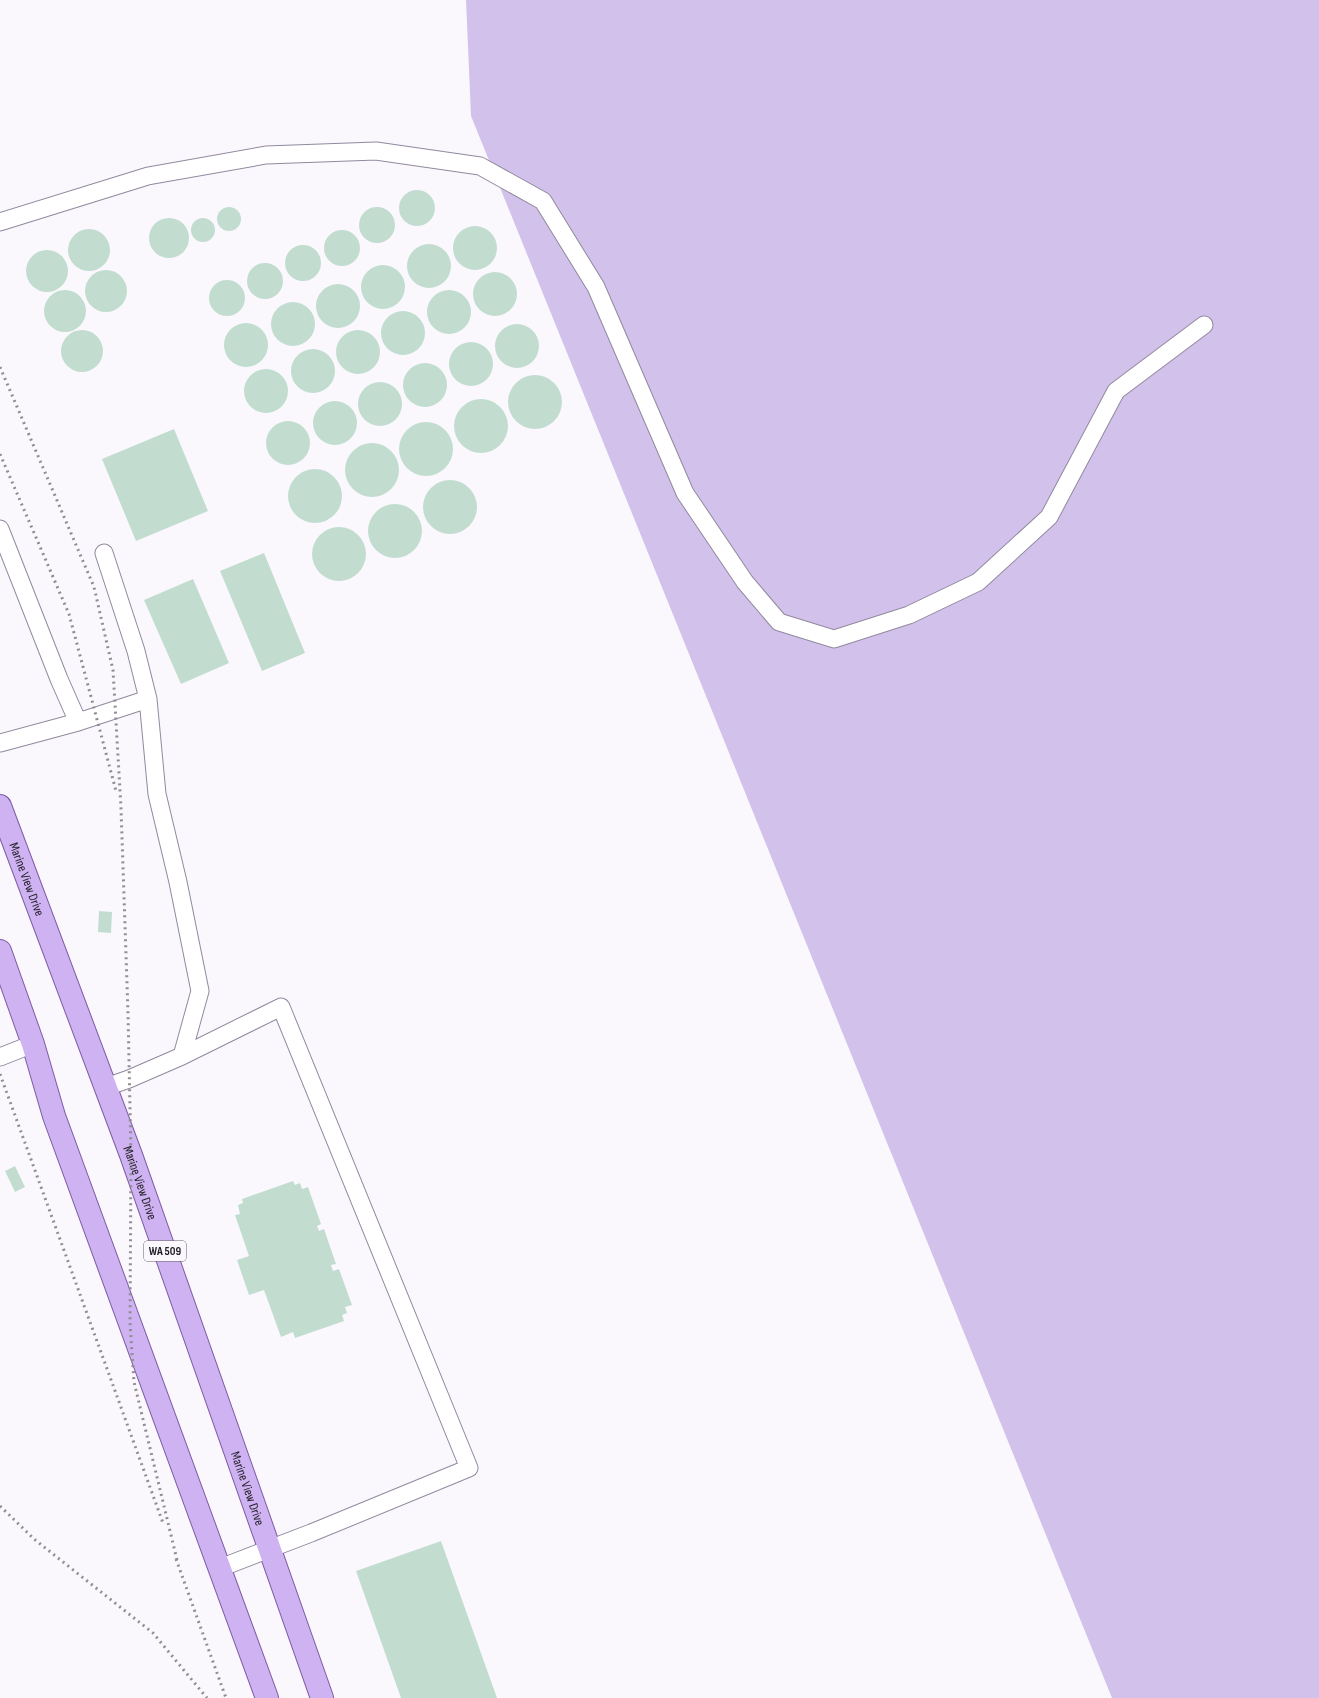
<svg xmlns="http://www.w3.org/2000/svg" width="1319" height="1698" viewBox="0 0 1319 1698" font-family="'Sofia Sans Condensed',sans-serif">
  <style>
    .green { fill: #d2c2eb }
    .building { fill: #c2ddd0 }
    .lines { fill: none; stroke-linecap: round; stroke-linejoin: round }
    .lane-casing { stroke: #91899e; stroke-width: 19 }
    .primary-casing { stroke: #7d5ca4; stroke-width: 24 }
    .lane { stroke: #fff; stroke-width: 17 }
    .primary { stroke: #ceb2f1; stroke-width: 22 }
    .rail { stroke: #908d94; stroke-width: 3; stroke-dasharray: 2 4; stroke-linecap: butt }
    .labels { text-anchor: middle; stroke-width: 3; stroke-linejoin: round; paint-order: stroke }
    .shield { fill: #faf8fd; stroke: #625f66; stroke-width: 1 }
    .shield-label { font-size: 12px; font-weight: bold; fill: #211d26 }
    .street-label { font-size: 13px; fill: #211d26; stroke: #faf8fd }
  </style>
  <rect width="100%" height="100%" fill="#faf8fd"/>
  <path class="green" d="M 466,0 L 1319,0 L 1319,1698 L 1112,1698 L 471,116 Z"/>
  <path class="building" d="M399 208a18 18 0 1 1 36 0a18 18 0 1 1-36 0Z
    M359 225a18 18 0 1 1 36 0a18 18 0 1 1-36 0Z
    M217 219a12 12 0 1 1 24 0a12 12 0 1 1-24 0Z
    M149 238a20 20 0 1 1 40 0a20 20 0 1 1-40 0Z
    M191 230a12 12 0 1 1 24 0a12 12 0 1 1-24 0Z
    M453 248a22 22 0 1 1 44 0a22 22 0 1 1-44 0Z
    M68 250a21 21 0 1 1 42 0a21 21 0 1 1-42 0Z
    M324 248a18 18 0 1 1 36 0a18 18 0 1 1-36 0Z
    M407 266a22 22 0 1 1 44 0a22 22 0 1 1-44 0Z
    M285 263a18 18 0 1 1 36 0a18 18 0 1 1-36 0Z
    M26 271a21 21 0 1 1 42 0a21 21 0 1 1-42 0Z
    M247 281a18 18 0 1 1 36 0a18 18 0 1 1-36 0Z
    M361 287a22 22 0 1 1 44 0a22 22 0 1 1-44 0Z
    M85 291a21 21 0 1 1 42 0a21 21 0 1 1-42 0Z
    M473 294a22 22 0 1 1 44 0a22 22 0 1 1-44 0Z
    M209 298a18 18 0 1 1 36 0a18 18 0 1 1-36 0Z
    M316 306a22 22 0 1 1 44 0a22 22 0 1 1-44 0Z
    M44 311a21 21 0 1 1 42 0a21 21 0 1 1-42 0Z
    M427 312a22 22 0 1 1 44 0a22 22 0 1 1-44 0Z
    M271 324a22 22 0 1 1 44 0a22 22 0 1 1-44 0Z
    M381 333a22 22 0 1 1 44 0a22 22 0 1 1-44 0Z
    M224 345a22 22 0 1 1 44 0a22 22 0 1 1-44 0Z
    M495 346a22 22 0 1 1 44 0a22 22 0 1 1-44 0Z
    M61 351a21 21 0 1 1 42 0a21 21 0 1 1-42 0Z
    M336 352a22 22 0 1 1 44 0a22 22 0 1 1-44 0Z
    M449 364a22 22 0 1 1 44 0a22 22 0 1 1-44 0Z
    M291 371a22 22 0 1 1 44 0a22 22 0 1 1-44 0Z
    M403 385a22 22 0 1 1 44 0a22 22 0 1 1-44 0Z
    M244 391a22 22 0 1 1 44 0a22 22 0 1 1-44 0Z
    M508 402a27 27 0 1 1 54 0a27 27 0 1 1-54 0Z
    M358 404a22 22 0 1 1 44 0a22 22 0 1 1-44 0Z
    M454 426a27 27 0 1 1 54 0a27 27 0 1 1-54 0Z
    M313 423a22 22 0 1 1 44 0a22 22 0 1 1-44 0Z
    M266 443a22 22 0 1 1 44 0a22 22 0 1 1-44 0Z
    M399 449a27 27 0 1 1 54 0a27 27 0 1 1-54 0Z
    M 174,429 L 208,511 L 136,541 L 102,459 Z
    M345 470a27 27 0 1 1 54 0a27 27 0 1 1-54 0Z
    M288 496a27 27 0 1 1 54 0a27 27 0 1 1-54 0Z
    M423 507a27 27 0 1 1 54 0a27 27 0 1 1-54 0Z
    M368 531a27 27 0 1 1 54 0a27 27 0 1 1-54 0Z
    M312 554a27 27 0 1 1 54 0a27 27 0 1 1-54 0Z
    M 264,553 L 305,653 L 262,671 L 220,571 Z
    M 193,579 L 229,663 L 181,684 L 144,600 Z
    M 99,911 L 112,912 L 111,933 L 98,932 Z
    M 15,1166 L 25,1187 L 15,1192 L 5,1171 Z
    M 293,1181 L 295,1185 L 300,1183 L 302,1189 L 308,1187 L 321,1224 L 317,1226 L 319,1231 L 324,1229 L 336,1264 L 331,1265 L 333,1271 L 339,1269 L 352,1305 L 345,1307 L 347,1313 L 342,1315 L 344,1321 L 295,1338 L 293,1332 L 281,1337 L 264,1290 L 249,1295 L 237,1260 L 249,1256 L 235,1215 L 240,1214 L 238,1205 L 243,1203 L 242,1199 Z
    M 441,1541 L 497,1698 L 401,1698 L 356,1571 Z"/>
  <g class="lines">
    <g class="lane-casing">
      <path id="lane" d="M 0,222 L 148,176 L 266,155 L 376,151 L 480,166 L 543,201 L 596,287 L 685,493 L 745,582 L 779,622 L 834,639 L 909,615 L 978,582 L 1049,517 L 1116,391 L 1204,325
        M 0,529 L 59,679 L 78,722
        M 0,743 L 78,722 L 148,699 L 136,651 L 104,553
        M 182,1056 L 281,1007 L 469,1468 L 311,1533 L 220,1568
        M 0,1057 L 33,1044
        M 106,1087 L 129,1079 L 182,1056 L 200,991 L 178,882 L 157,794 L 148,699"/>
    </g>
    <g class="primary-casing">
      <g id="primary">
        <path id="s1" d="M 0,806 L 131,1155 L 322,1698"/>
        <path d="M 0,951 L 33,1044 L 54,1116 L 267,1698"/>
      </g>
    </g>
    <use href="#lane" class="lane"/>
    <use href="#primary" class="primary"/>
    <path class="rail" d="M 0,367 L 94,587 L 113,670 L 121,808 L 128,1013 L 131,1155 L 130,1323 L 134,1382 L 178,1564
      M 0,454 L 69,614 L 116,791
      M 0,1074 L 163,1523
      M 0,1506 L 34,1539 L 153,1633 L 207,1698
      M 176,1559 L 226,1698"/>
  </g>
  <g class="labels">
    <rect class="shield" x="144" y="1241" width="42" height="20" rx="3"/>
    <g class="shield-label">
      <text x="165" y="1255">WA 509</text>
    </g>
    <g class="street-label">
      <text dy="5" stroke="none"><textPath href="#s1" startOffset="78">Marine View Drive</textPath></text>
      <text dy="5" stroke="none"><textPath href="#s1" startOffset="402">Marine View Drive</textPath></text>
      <text dy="5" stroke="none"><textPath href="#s1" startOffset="726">Marine View Drive</textPath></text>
    </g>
  </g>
</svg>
